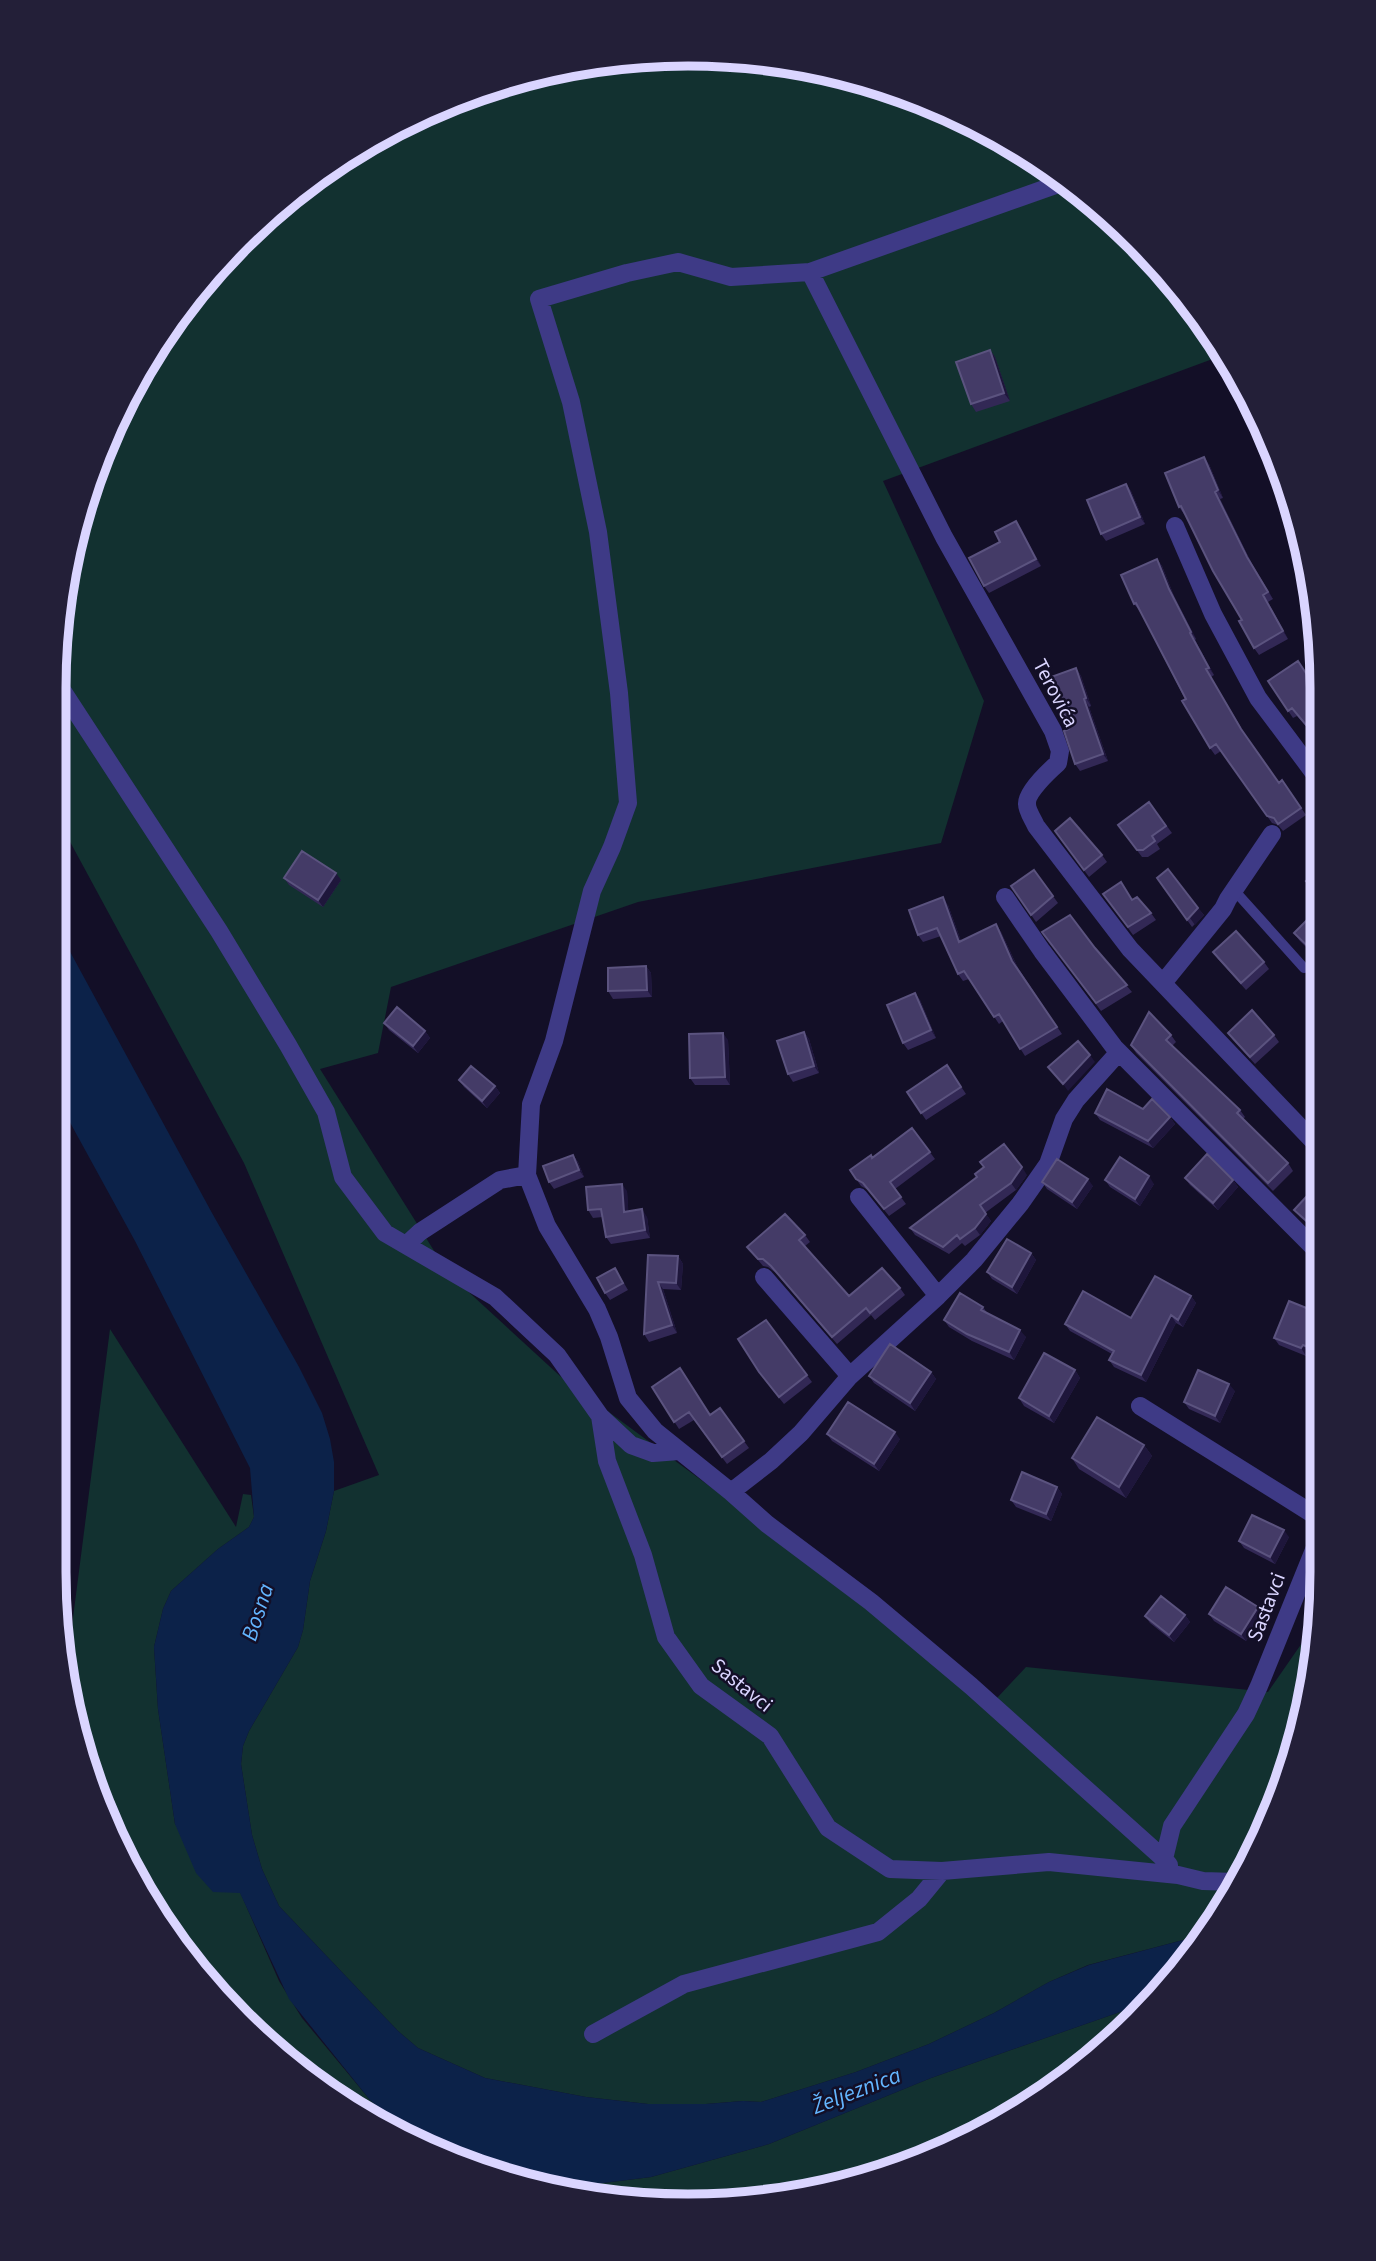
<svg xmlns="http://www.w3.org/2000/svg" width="1376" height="2261" viewBox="0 0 1376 2261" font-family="'Source Sans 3',sans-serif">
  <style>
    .green { fill: #123130 }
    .water { fill: #0c2249 }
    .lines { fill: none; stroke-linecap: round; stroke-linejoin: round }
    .lane { stroke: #3e3a86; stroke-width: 10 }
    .street { stroke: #3e3a86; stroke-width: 18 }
    .wall { fill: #322855 }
    .shaded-wall { fill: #1e163b }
    .building { fill: #443b67; stroke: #5b537f; stroke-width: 2 }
    .labels { text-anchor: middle; stroke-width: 5; stroke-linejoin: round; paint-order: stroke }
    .street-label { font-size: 21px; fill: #dad5ff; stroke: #130f27 }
    .water-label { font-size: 23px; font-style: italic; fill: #63b5ff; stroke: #130f27 }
    .rim { fill: none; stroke: #dad5ff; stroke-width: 9 }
  </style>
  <rect width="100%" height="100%" fill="#130f27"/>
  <path class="green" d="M 688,54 L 812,67 L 931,103 L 1040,161 L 1164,270 L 1237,371 L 1271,446 L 1218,357 L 883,481 L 984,701 L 941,843 L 638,902 L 391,987 L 378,1053 L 320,1069 L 448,1273 L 560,1376 L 997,1698 L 1026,1667 L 1268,1692 L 1320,1617 L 1288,1777 L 1215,1925 L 1206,1934 L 1088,1965 L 1049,1982 L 994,2013 L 929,2044 L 856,2072 L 761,2102 L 743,2101 L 706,2104 L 648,2104 L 586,2097 L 485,2078 L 418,2048 L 398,2031 L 279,1906 L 262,1869 L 252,1835 L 241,1764 L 243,1746 L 249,1731 L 298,1647 L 303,1630 L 310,1581 L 326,1531 L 334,1491 L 379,1475 L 244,1163 L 55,814 L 56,646 L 88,484 L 161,336 L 240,240 L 336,161 L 446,102 L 565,66 Z
    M 110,1329 L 236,1527 L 243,1494 L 251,1495 L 254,1517 L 249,1527 L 218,1549 L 171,1591 L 163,1609 L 154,1647 L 158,1709 L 175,1824 L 240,1892 L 279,1981 L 302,2018 L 370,2100 L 426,2144 L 336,2100 L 185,1958 L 88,1776 L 68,1657 Z
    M 1140,2005 L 1073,2076 L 891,2173 L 688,2207 L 571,2187 L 651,2177 L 769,2144 L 931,2078 Z"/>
  <path class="water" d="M 55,924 L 212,1213 L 299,1367 L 322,1413 L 330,1439 L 334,1462 L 334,1491 L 326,1531 L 310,1581 L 303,1630 L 298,1647 L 249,1731 L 243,1746 L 241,1764 L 252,1835 L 262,1869 L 279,1906 L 398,2031 L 418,2048 L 485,2078 L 586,2097 L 648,2104 L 706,2104 L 743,2101 L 761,2102 L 856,2072 L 929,2044 L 994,2013 L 1049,1982 L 1089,1965 L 1206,1934 L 1140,2005 L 931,2078 L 769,2144 L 651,2177 L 571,2187 L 506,2177 L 503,2163 L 481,2168 L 440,2151 L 426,2144 L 401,2126 L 370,2100 L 289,1999 L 240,1893 L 213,1892 L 196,1873 L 175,1824 L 158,1709 L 154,1647 L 163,1609 L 171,1591 L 218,1549 L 249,1527 L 254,1517 L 250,1468 L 135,1241 L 55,1095 Z"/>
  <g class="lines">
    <path class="lane" d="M 1234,890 L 1304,968"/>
    <path class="street" d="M 1064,182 L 810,272 L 731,277 L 678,262 L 627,273 L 539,299 L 571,402 L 598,532 L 619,693 L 628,803 L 612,847 L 592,891 L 554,1041 L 531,1104 L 527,1175 L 547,1226 L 597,1309 L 609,1337 L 628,1398 L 655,1431 L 731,1492 L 767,1524 L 871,1602 L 971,1686 L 1164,1859
      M 810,272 L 944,537 L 1053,731 L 1060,751 L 1058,763 C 1049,771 1026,792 1027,804 C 1027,811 1033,819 1036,826 L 1130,949 L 1319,1147
      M 1175,526 L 1213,614 L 1258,698 L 1317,777
      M 56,681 L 219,931 L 288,1045 L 326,1112 L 343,1177 L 385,1233 L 495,1297 L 557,1355 L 600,1416 L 631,1445 L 653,1453 L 679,1451
      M 1005,897 L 1042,951 L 1114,1047 L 1319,1253
      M 1163,983 L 1223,909 L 1228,899 L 1272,834
      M 859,1197 L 938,1296
      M 406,1245 L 420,1232 L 500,1180 L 527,1175
      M 764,1277 L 850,1376
      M 1140,1406 L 1316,1516 L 1320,1531
      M 600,1416 L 607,1461 L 643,1555 L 666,1637 L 701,1686 L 770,1736 L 828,1828 L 890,1869 L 942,1871 L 1049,1862 L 1178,1875 L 1203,1881 L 1236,1882
      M 731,1492 L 771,1461 L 801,1433 L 850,1376 L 938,1296 L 974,1260 L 1020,1204 L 1048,1164 L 1064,1119 L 1076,1100 L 1119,1052
      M 1169,1865 L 1164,1859 L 1172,1826 L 1246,1714 L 1259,1686 L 1320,1535
      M 593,2034 L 684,1984 L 878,1932 L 919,1899 L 942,1871"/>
  </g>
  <path class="wall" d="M 990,350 L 995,357 L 1010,401 L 976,412 L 971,404 Z
    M 1209,464 L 1223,498 L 1220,499 L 1252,564 L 1273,599 L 1268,602 L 1288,639 L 1259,655 L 1254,648 L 1242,620 L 1185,514 L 1184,514 L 1179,507 Z
    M 1126,484 L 1131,491 L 1145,524 L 1106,541 L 1101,534 Z
    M 1016,521 L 1041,566 L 989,593 L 984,586 L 1000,542 Z
    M 1157,559 L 1162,566 L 1174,596 L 1196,639 L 1195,640 L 1214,675 L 1211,677 L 1246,736 L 1279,783 L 1282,780 L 1306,815 L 1283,831 L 1278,825 L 1272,823 L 1221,751 L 1215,755 L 1210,748 L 1140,611 L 1134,604 Z
    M 1076,668 L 1081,676 L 1091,706 L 1089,707 L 1108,761 L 1080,771 L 1075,764 L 1069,729 Z
    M 1268,681 L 1317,690 L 1317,739 L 1297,716 L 1293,718 Z
    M 1149,802 L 1172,833 L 1157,844 L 1160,849 L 1148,857 L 1142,857 L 1118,825 Z
    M 1055,831 L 1102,855 L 1107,862 L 1089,877 Z
    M 1034,870 L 1058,903 L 1036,922 L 1011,886 Z
    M 284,878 L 341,880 L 323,907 L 289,885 Z
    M 1157,878 L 1198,908 L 1204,915 L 1192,927 Z
    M 1103,894 L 1132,900 L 1151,913 L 1156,920 L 1133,935 Z
    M 948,905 L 961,941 L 996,924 L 1001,932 L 1018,968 L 1062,1034 L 1025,1056 L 1003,1021 L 999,1024 L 969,979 L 963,981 L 958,974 L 941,936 L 923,942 L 918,935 Z
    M 1318,909 L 1318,959 L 1299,940 L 1294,933 Z
    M 1042,932 L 1095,948 L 1132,992 L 1101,1011 Z
    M 1213,952 L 1264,962 L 1269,969 L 1246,990 L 1218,959 Z
    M 646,966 L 651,973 L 652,997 L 613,999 L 608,991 Z
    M 915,993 L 920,1000 L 936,1038 L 908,1050 L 903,1043 Z
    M 384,1023 L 425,1031 L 430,1038 L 418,1053 L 389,1030 Z
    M 804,1032 L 809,1039 L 819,1073 L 793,1082 L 788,1074 Z
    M 1228,1033 L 1274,1035 L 1279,1042 L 1255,1064 L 1233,1040 Z
    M 1171,1035 L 1176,1042 L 1172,1046 L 1240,1110 L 1245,1117 L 1243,1119 L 1288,1163 L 1293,1171 L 1273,1191 L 1136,1053 L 1131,1045 Z
    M 728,1040 L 730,1085 L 695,1085 L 690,1078 Z
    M 947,1065 L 966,1094 L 926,1120 L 907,1092 Z
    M 459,1080 L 495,1086 L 500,1093 L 487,1108 L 464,1087 Z
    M 1143,1109 L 1170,1117 L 1175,1124 L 1153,1148 L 1100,1120 L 1095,1113 Z
    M 912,1128 L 935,1159 L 895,1189 L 906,1204 L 889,1216 L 868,1190 L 861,1186 L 850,1170 L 872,1158 Z
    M 573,1155 L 578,1162 L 584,1177 L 554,1189 L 549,1182 Z
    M 1027,1175 L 1016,1190 L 985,1213 L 991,1221 L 980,1235 L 965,1246 L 962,1243 L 949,1254 L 915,1235 L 910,1228 Z
    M 1185,1178 L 1233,1180 L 1238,1187 L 1218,1210 L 1190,1185 Z
    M 1105,1180 L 1154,1184 L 1140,1206 L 1110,1187 Z
    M 1042,1182 L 1093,1186 L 1077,1209 L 1047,1189 Z
    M 1319,1183 L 1319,1234 L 1300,1217 L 1294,1210 Z
    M 627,1191 L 628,1212 L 647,1217 L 650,1238 L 611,1244 L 606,1237 L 603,1217 L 593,1218 L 588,1210 Z
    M 805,1235 L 810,1242 L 805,1246 L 849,1296 L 900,1288 L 905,1295 L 875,1320 L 871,1315 L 837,1344 L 776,1273 L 768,1267 L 763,1266 L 747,1247 Z
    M 1031,1253 L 1036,1260 L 1017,1294 L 992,1279 L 987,1272 Z
    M 648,1255 L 678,1256 L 683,1264 L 681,1290 L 663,1289 L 677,1333 L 649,1342 L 644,1334 Z
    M 615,1268 L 628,1290 L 610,1300 L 605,1293 Z
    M 1191,1296 L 1196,1303 L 1183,1327 L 1176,1323 L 1146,1382 L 1114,1367 L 1109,1360 L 1112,1354 L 1070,1331 L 1065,1324 L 1131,1318 Z
    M 983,1307 L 988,1314 L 1026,1337 L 1014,1360 L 972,1341 L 949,1327 L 944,1320 Z
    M 1319,1313 L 1319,1356 L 1308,1352 L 1306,1356 L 1279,1345 L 1274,1338 Z
    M 766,1320 L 812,1382 L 784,1404 L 764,1379 Z
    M 1075,1370 L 1080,1378 L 1054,1423 L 1024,1406 L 1019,1398 Z
    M 931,1372 L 936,1379 L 915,1411 L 874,1383 L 869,1376 Z
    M 652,1387 L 710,1414 L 720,1408 L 749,1448 L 727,1464 L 694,1420 L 679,1429 Z
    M 1235,1391 L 1220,1423 L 1189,1409 L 1184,1402 Z
    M 827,1434 L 900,1439 L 879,1471 L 832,1441 Z
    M 1144,1445 L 1152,1456 L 1126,1498 L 1079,1469 L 1072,1458 Z
    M 1320,1466 L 1320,1489 L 1317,1488 L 1312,1481 Z
    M 1057,1487 L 1062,1494 L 1051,1521 L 1016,1507 L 1011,1500 Z
    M 1289,1537 L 1275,1564 L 1244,1548 L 1239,1541 Z
    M 1209,1614 L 1263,1614 L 1246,1641 L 1214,1621 Z
    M 1185,1615 L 1190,1622 L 1174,1642 L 1150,1623 L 1145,1616 Z"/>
  <path class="shaded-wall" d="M 990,350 L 995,357 L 1010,401 L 1004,393 Z
    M 1204,457 L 1209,464 L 1223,498 L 1218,490 Z
    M 1126,484 L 1131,491 L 1145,524 L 1140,517 Z
    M 1215,492 L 1220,499 L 1252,564 L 1273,599 L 1247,557 Z
    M 1016,521 L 1021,528 L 1041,566 L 1036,559 Z
    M 1157,559 L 1162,566 L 1174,596 L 1196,639 L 1191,632 L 1169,589 Z
    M 1263,595 L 1268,602 L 1288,639 L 1283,631 Z
    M 1190,633 L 1195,640 L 1214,675 L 1209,668 Z
    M 1076,668 L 1081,676 L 1091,706 L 1086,698 Z
    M 1084,699 L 1089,707 L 1108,761 L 1103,754 Z
    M 336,873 L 341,880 L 323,907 L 318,900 Z
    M 943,897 L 948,905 L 964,949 L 959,942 Z
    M 1198,908 L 1204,915 L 1195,925 L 1190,918 Z
    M 996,924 L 1001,932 L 1018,968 L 1062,1034 L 1012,961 Z
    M 646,966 L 651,973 L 652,997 L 647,990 Z
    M 915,993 L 920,1000 L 936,1038 L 931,1030 Z
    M 425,1031 L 430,1038 L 418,1053 L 413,1046 Z
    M 804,1032 L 809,1039 L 819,1073 L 814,1066 Z
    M 723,1033 L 728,1040 L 730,1085 L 725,1077 Z
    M 1090,1055 L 1095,1062 L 1068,1091 L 1063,1084 Z
    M 495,1086 L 500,1093 L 487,1108 L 482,1101 Z
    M 1170,1117 L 1175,1124 L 1153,1148 L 1148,1141 Z
    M 573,1155 L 578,1162 L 584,1177 L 579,1170 Z
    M 1022,1167 L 1027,1175 L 1016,1190 L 1011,1183 Z
    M 1149,1176 L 1154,1184 L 1140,1206 L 1135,1199 Z
    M 1088,1179 L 1093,1186 L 1077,1209 L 1072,1202 Z
    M 1233,1180 L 1238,1187 L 1218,1210 L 1213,1203 Z
    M 622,1184 L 627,1191 L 629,1219 L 624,1212 Z
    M 642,1209 L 647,1217 L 650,1238 L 645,1230 Z
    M 986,1214 L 991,1221 L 980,1235 L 975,1228 Z
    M 1031,1253 L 1036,1260 L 1017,1294 L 1012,1287 Z
    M 678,1256 L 683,1264 L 681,1290 L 676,1283 Z
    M 658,1282 L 663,1289 L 677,1333 L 672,1325 Z
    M 1191,1296 L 1196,1303 L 1183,1327 L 1178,1320 Z
    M 1171,1315 L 1176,1323 L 1146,1382 L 1141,1375 Z
    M 1020,1330 L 1026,1337 L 1014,1360 L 1009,1352 Z
    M 1303,1345 L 1308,1352 L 1306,1356 L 1301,1348 Z
    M 1075,1370 L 1080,1378 L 1054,1423 L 1049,1416 Z
    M 931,1372 L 936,1379 L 915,1411 L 910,1403 Z
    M 1229,1384 L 1235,1391 L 1220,1423 L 1215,1416 Z
    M 895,1432 L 900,1439 L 879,1471 L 874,1464 Z
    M 1144,1445 L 1152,1456 L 1126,1498 L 1119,1487 Z
    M 1057,1487 L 1062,1494 L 1051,1521 L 1046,1514 Z
    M 1284,1530 L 1289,1537 L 1275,1564 L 1270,1557 Z
    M 1258,1607 L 1263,1614 L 1246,1641 L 1241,1634 Z
    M 1185,1615 L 1190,1622 L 1174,1642 L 1169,1635 Z"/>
  <path class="building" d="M 990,350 L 1004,393 L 971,404 L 956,362 Z
    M 1204,457 L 1218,490 L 1215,492 L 1247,557 L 1268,592 L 1263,595 L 1283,631 L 1254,648 L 1239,621 L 1242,620 L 1213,571 L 1181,506 L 1179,507 L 1165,473 Z
    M 1126,484 L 1140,517 L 1101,534 L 1087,500 Z
    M 1016,521 L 1036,559 L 984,586 L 969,558 L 1000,542 L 995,532 Z
    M 1157,559 L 1169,589 L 1191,632 L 1190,633 L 1209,668 L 1206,669 L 1241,729 L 1279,783 L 1282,780 L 1301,808 L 1278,824 L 1274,818 L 1267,816 L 1216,744 L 1210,748 L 1182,701 L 1186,699 L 1136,603 L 1134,604 L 1121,575 Z
    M 1298,661 L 1317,690 L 1317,738 L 1292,708 L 1288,711 L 1268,681 Z
    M 1076,668 L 1086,698 L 1084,699 L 1103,754 L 1075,764 L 1064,731 L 1069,729 L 1051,677 Z
    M 1149,802 L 1166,826 L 1152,836 L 1155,841 L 1143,850 L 1137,850 L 1118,825 Z
    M 1070,818 L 1102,855 L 1084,870 L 1055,831 Z
    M 302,851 L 336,873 L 318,900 L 284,878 Z
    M 1168,869 L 1198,908 L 1187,920 L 1157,878 Z
    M 1034,870 L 1053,896 L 1031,915 L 1011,886 Z
    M 1317,872 L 1318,894 L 1306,881 Z
    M 1121,882 L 1132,900 L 1137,897 L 1151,913 L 1128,927 L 1103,894 Z
    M 943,897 L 959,942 L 996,924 L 1012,961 L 1057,1027 L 1020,1049 L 999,1014 L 994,1017 L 964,971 L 958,974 L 937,928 L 918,935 L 909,910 Z
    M 1318,909 L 1318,956 L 1294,933 Z
    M 1070,915 L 1095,948 L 1127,985 L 1096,1003 L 1042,932 Z
    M 1236,931 L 1264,962 L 1241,983 L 1213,952 Z
    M 646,966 L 647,990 L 608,991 L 608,968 Z
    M 915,993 L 931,1030 L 903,1043 L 887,1005 Z
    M 397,1007 L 425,1031 L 413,1046 L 384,1023 Z
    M 1252,1010 L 1274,1035 L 1250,1057 L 1228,1033 Z
    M 1149,1012 L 1171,1035 L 1166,1040 L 1240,1110 L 1237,1113 L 1288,1163 L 1268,1183 L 1131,1045 Z
    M 804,1032 L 814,1066 L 788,1074 L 777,1041 Z
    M 723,1033 L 725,1077 L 690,1078 L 689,1034 Z
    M 1078,1041 L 1090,1055 L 1063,1084 L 1048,1067 Z
    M 947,1065 L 961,1087 L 921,1113 L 907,1092 Z
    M 471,1066 L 495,1086 L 482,1101 L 459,1080 Z
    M 1107,1089 L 1143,1109 L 1152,1099 L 1170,1117 L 1148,1141 L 1095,1113 Z
    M 912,1128 L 930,1152 L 890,1182 L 901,1197 L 884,1209 L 863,1183 L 856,1179 L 850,1170 L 871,1155 L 872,1158 Z
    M 1004,1144 L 1022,1167 L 1011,1183 L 980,1205 L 986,1214 L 975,1228 L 960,1239 L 957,1235 L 943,1247 L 910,1228 L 977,1177 L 975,1174 L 984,1167 L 980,1162 Z
    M 1207,1154 L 1233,1180 L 1213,1203 L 1185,1178 Z
    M 573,1155 L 579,1170 L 549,1182 L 543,1166 Z
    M 1120,1157 L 1149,1176 L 1135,1199 L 1105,1180 Z
    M 1057,1159 L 1088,1179 L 1072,1202 L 1042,1182 Z
    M 1319,1183 L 1319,1232 L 1294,1210 Z
    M 622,1184 L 624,1212 L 642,1209 L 645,1230 L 606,1237 L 601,1209 L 588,1210 L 586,1187 Z
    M 785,1214 L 805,1235 L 799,1240 L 849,1296 L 882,1268 L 900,1288 L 870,1313 L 866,1308 L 832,1337 L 771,1266 L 763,1259 L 758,1259 L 747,1247 Z
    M 1007,1239 L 1031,1253 L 1012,1287 L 987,1272 Z
    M 648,1255 L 678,1256 L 676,1283 L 658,1282 L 672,1325 L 644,1334 Z
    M 615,1268 L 623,1283 L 605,1293 L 597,1278 Z
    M 1155,1276 L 1191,1296 L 1178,1320 L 1171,1315 L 1141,1375 L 1109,1360 L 1114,1351 L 1065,1324 L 1083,1291 L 1131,1318 Z
    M 960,1293 L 983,1307 L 981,1310 L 1020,1330 L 1009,1352 L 967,1334 L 944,1320 Z
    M 1289,1301 L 1319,1313 L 1319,1351 L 1303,1345 L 1301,1348 L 1274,1338 Z
    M 766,1320 L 807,1375 L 779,1397 L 759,1372 L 738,1339 Z
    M 890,1344 L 931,1372 L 910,1403 L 869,1376 Z
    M 1044,1353 L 1075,1370 L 1049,1416 L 1019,1398 Z
    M 680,1368 L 710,1415 L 720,1408 L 744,1441 L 722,1457 L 689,1412 L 674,1422 L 652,1387 Z
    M 1198,1370 L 1229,1384 L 1215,1416 L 1184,1402 Z
    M 848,1402 L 895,1432 L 874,1464 L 827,1434 Z
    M 1097,1417 L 1144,1445 L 1119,1487 L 1072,1458 Z
    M 1320,1466 L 1320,1485 L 1312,1481 Z
    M 1022,1472 L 1057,1487 L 1046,1514 L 1011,1500 Z
    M 1252,1515 L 1284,1530 L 1270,1557 L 1239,1541 Z
    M 1226,1587 L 1258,1607 L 1241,1634 L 1209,1614 Z
    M 1161,1596 L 1185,1615 L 1169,1635 L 1145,1616 Z"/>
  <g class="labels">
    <g class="street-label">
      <text transform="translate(1056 693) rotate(62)" y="7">Terovića</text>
      <text transform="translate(1266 1607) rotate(-69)" y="7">Sastavci</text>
      <text transform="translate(742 1685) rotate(39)" y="7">Sastavci</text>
    </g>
    <g class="water-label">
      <text transform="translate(257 1612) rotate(-72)" y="8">Bosna</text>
      <text transform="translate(856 2090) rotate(-21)" y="8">Željeznica</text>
    </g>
  </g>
  <path d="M0 0H1376V2261H0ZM688 66H688A622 622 0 0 1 1310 688V1572A622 622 0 0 1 688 2194H688A622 622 0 0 1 66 1572V688A622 622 0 0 1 688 66Z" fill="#231f38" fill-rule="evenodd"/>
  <path class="rim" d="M688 66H688A622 622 0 0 1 1310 688V1572A622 622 0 0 1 688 2194H688A622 622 0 0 1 66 1572V688A622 622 0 0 1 688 66Z"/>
</svg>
